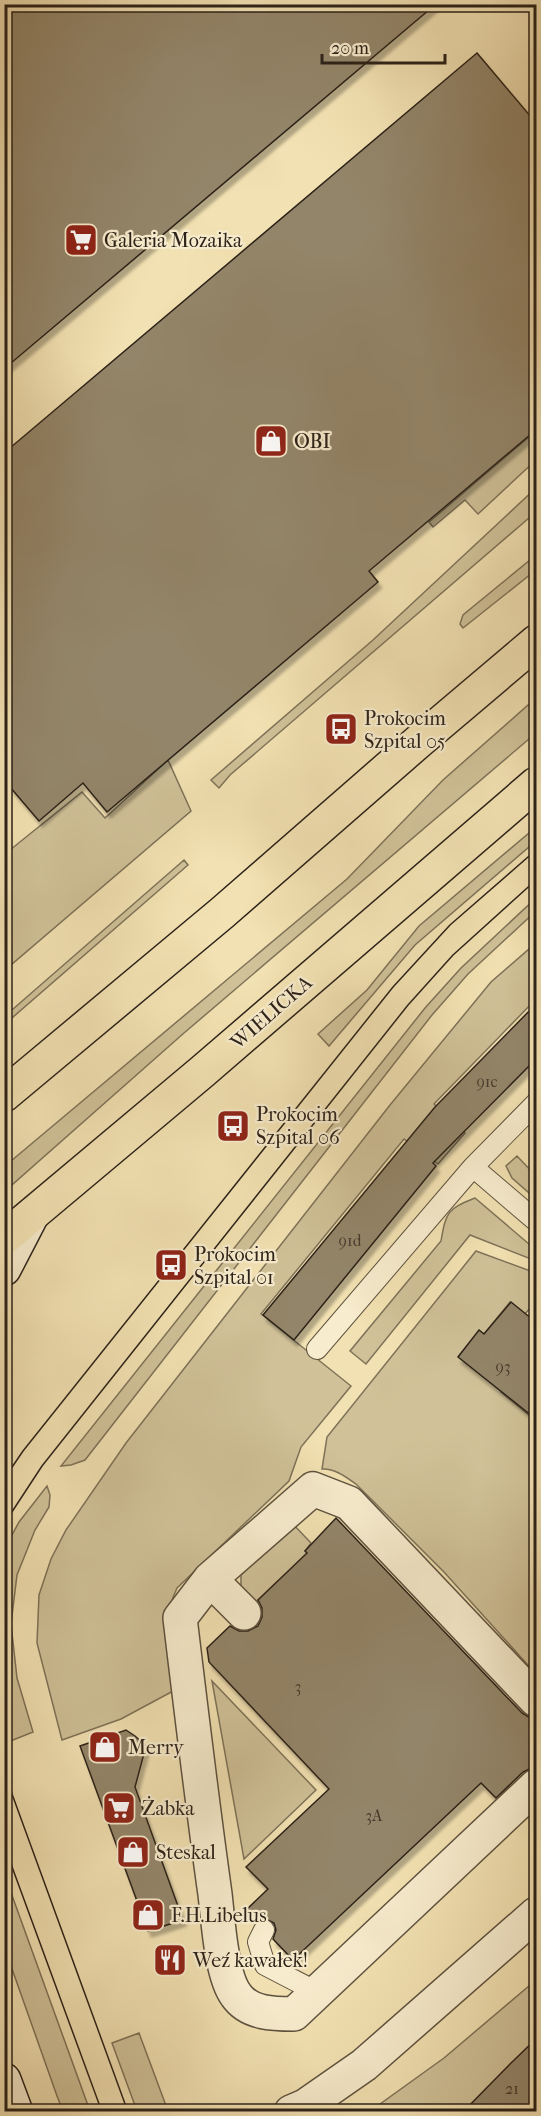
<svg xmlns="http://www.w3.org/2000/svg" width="541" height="2116" viewBox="0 0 541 2116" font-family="'IM FELL French Canon',serif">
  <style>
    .green { fill: #d0c198; stroke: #7e7258; stroke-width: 1.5 }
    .building { fill: #938569; stroke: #2c2219; stroke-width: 1.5; filter: url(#shadow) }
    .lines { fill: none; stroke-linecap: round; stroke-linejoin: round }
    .lane-casing { stroke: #5e523f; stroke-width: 22 }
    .street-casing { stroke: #5e523f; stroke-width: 36 }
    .secondary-casing { stroke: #2c2219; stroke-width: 36 }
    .primary-casing { stroke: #2c2219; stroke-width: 36 }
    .lane { stroke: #f7eccd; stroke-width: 20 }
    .street { stroke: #f7eccd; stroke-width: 33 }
    .secondary { stroke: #f7eccd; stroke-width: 33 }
    .primary { stroke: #f2e1b2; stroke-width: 33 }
    .tram { stroke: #2c2219; stroke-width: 1.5 }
    .labels { text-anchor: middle; stroke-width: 4.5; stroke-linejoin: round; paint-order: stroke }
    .number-label { font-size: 16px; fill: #463b2d }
    .poi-label { font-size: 20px; fill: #2c2219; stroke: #f7eccd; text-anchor: start }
    .street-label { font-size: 20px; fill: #2c2219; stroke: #f7eccd }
  </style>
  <defs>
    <filter id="shadow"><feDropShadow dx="3.5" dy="6" stdDeviation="1.5" flood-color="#0004"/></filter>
  </defs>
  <rect width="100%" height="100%" fill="#f2e1b2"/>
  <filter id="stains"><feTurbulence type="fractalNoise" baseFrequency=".00333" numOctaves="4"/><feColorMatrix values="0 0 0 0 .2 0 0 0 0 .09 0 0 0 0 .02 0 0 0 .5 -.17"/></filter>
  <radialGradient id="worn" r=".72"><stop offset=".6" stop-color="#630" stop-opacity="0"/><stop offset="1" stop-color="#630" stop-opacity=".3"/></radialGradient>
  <path class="green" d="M 536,431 L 536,460 L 478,514 L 465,500 L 433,527 L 429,522 Z
    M 536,488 L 536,512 L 230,775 L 219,788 L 211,780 L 373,640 Z
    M 536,555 L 536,570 L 463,628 L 460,624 L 463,615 Z
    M 536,698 L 536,733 L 184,1033 L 5,1191 L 5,1166 L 347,879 L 443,780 Z
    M 168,760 L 191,811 L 5,970 L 5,854 L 82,792 L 105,818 Z
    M 536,827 L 536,841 L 415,945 L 329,1046 L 318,1034 L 367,990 L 419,926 Z
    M 184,860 L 188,865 L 5,1024 L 5,1016 Z
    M 536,898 L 536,911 L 468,974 L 432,1015 L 85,1460 L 71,1465 L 61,1466 L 425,1008 L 461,968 Z
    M 536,943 L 536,999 L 434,1104 L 465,1133 L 438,1164 L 404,1139 L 261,1314 L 351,1386 L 301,1447 L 289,1481 L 177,1588 C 161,1619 171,1656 175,1690 L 121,1719 L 62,1740 L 37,1643 L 39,1595 L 51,1559 L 66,1530 L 126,1443 L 390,1105 L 491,982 Z
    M 517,1156 L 536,1176 L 536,1199 L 512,1178 L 506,1166 Z
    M 475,1198 L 536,1250 L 536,1261 L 470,1235 L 366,1364 L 350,1351 L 441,1241 C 446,1211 448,1209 475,1198 Z
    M 476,1251 L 536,1273 L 536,1301 L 525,1314 L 510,1302 L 484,1334 L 479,1330 L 503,1388 L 501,1392 L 536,1421 L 536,1674 L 444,1572 L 356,1484 C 346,1477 334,1468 322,1469 L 327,1437 Z
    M 47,1486 L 50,1495 L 49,1507 L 35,1530 L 17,1575 L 11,1624 L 17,1678 L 33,1732 L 8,1742 L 4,1729 L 5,1548 L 19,1522 Z
    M 292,1523 L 311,1543 L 305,1551 L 343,1589 L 277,1582 L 254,1604 L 241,1591 L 241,1575 Z
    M 212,1681 L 316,1790 L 244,1859 Z
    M 5,1876 L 90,2111 L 63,2111 L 57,2096 L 5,1949 Z
    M 536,1980 L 536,2111 L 369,2112 L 444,2058 Z
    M 139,2033 L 168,2111 L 137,2111 L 112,2043 Z"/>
  <path class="building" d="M 4,4 L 436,4 L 4,369 Z
    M 477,53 L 537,124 L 537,429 L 369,571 L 378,582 L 107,812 L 83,783 L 39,821 L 4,780 L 4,453 Z
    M 537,1003 L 537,1058 L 433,1163 L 436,1166 L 294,1340 L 263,1315 L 435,1107 Z
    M 511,1302 L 537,1323 L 537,1420 L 458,1357 L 479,1330 L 484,1334 Z
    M 336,1518 L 522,1713 L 530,1718 L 537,1718 L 537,1768 L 531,1768 L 523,1772 L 496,1798 L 481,1783 L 293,1960 L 273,1939 L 276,1930 L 274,1923 L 264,1918 L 256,1921 L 246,1910 L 268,1889 L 246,1867 L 329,1789 L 209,1662 L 207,1648 L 230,1626 L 239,1631 L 248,1631 L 258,1626 L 262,1617 L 262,1608 L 258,1600 L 307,1553 L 305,1551 Z
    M 126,1730 L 135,1736 L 146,1746 L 135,1787 L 183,1920 L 148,1931 L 80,1746 Z
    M 537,2038 L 537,2112 L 463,2112 L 511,2063 Z"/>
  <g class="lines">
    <g class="lane-casing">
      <path id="lane" d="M 473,1167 L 536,1221
        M 317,1349 L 473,1167 L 536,1103
        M 264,1930 L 258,1942 L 265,1965 L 317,1992"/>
    </g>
    <g class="street-casing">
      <path id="street" d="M 210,1579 L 180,1618 C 191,1710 202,1802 215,1894 C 218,1919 221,1975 236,1995 C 249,2014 274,2014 294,2014 L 536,1786
        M 244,1613 L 210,1579 L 313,1489 L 349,1503 L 536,1700
        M 291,2112 L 305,2106 L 364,2065 L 536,1914"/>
    </g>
    <g class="secondary-casing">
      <path id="secondary" d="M 4,1269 L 32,1215
        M 4,2080 L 16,2112"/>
    </g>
    <g class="primary-casing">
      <path id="primary" d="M 4,1095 L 222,913 L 418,742 L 536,642
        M 4,1238 L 203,1071 L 536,784"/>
    </g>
    <use href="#lane" class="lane"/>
    <use href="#street" class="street"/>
    <use href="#secondary" class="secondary"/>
    <use href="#primary" class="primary"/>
    <path class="tram" d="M 4,1479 L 23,1451 L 393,987 L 450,925 L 536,850
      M 4,1524 L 42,1466 L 408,1005 L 453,955 L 536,880
      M 4,1772 L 128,2112
      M 4,1845 L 102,2112"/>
  </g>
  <defs>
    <g id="supermarket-square" transform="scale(1.725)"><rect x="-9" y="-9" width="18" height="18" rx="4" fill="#8f2418" stroke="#f7eccd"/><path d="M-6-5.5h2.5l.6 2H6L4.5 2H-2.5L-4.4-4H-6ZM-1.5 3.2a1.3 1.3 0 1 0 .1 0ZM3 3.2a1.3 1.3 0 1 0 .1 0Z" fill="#fff"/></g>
    <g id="shop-square" transform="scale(1.725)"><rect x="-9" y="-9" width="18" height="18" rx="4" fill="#8f2418" stroke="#f7eccd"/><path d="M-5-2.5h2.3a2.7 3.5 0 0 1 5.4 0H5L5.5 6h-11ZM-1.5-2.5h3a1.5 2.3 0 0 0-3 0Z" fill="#fff"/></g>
    <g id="bus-square" transform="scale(1.725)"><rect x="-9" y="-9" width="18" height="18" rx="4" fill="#8f2418" stroke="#f7eccd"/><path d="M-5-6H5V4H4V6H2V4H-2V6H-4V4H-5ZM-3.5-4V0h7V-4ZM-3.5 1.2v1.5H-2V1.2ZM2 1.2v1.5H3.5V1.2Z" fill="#fff"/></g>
    <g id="restaurant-square" transform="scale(1.725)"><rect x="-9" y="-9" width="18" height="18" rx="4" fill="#8f2418" stroke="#f7eccd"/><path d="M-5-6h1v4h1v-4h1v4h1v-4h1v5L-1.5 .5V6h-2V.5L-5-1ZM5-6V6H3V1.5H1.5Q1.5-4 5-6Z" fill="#fff"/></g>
  </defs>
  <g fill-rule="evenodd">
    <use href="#supermarket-square" x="81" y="240"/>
    <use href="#shop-square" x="271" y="441"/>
    <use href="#bus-square" x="341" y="729"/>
    <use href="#bus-square" x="233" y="1126"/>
    <use href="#bus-square" x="171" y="1265"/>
    <use href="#shop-square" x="105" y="1747"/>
    <use href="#supermarket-square" x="119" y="1808"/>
    <use href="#shop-square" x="133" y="1852"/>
    <use href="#shop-square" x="148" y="1915"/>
    <use href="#restaurant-square" x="170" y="1960"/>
  </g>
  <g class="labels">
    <g class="number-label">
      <text x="487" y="1087">91c</text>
      <text x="350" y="1246">91d</text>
      <text x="503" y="1372">93</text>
      <text x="298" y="1692">3</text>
      <text x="374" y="1821">3A</text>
      <text x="512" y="2094">21</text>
    </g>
    <g class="poi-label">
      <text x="104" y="247">Galeria Mozaika</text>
      <text x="294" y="448">OBI</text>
      <text x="364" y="725">Prokocim<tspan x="364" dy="23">Szpital 05</tspan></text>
      <text x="256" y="1121">Prokocim<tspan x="256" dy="23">Szpital 06</tspan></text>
      <text x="194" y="1261">Prokocim<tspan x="194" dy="23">Szpital 01</tspan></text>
      <text x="128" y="1754">Merry</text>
      <text x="142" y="1815">Żabka</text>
      <text x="156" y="1859">Steskal</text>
      <text x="171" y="1922">F.H.Libelus</text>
      <text x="193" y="1967">Weź kawałek!</text>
    </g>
    <g class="street-label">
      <text transform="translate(271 1012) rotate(-41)" y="7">WIELICKA</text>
    </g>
  </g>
  <rect width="541" height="2116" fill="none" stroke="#f2e1b2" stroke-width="24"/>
  <rect x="6" y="6" width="529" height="2104" fill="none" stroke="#2c2219" stroke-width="3"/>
  <rect x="12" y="12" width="517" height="2092" fill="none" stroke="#2c2219" stroke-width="1.5"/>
  <path d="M322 54v9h123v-9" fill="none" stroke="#2c2219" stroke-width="3"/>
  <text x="331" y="54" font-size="18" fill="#2c2219" stroke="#f7eccd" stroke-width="4.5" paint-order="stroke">20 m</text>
  <rect width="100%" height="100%" filter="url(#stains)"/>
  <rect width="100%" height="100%" fill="url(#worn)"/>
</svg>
